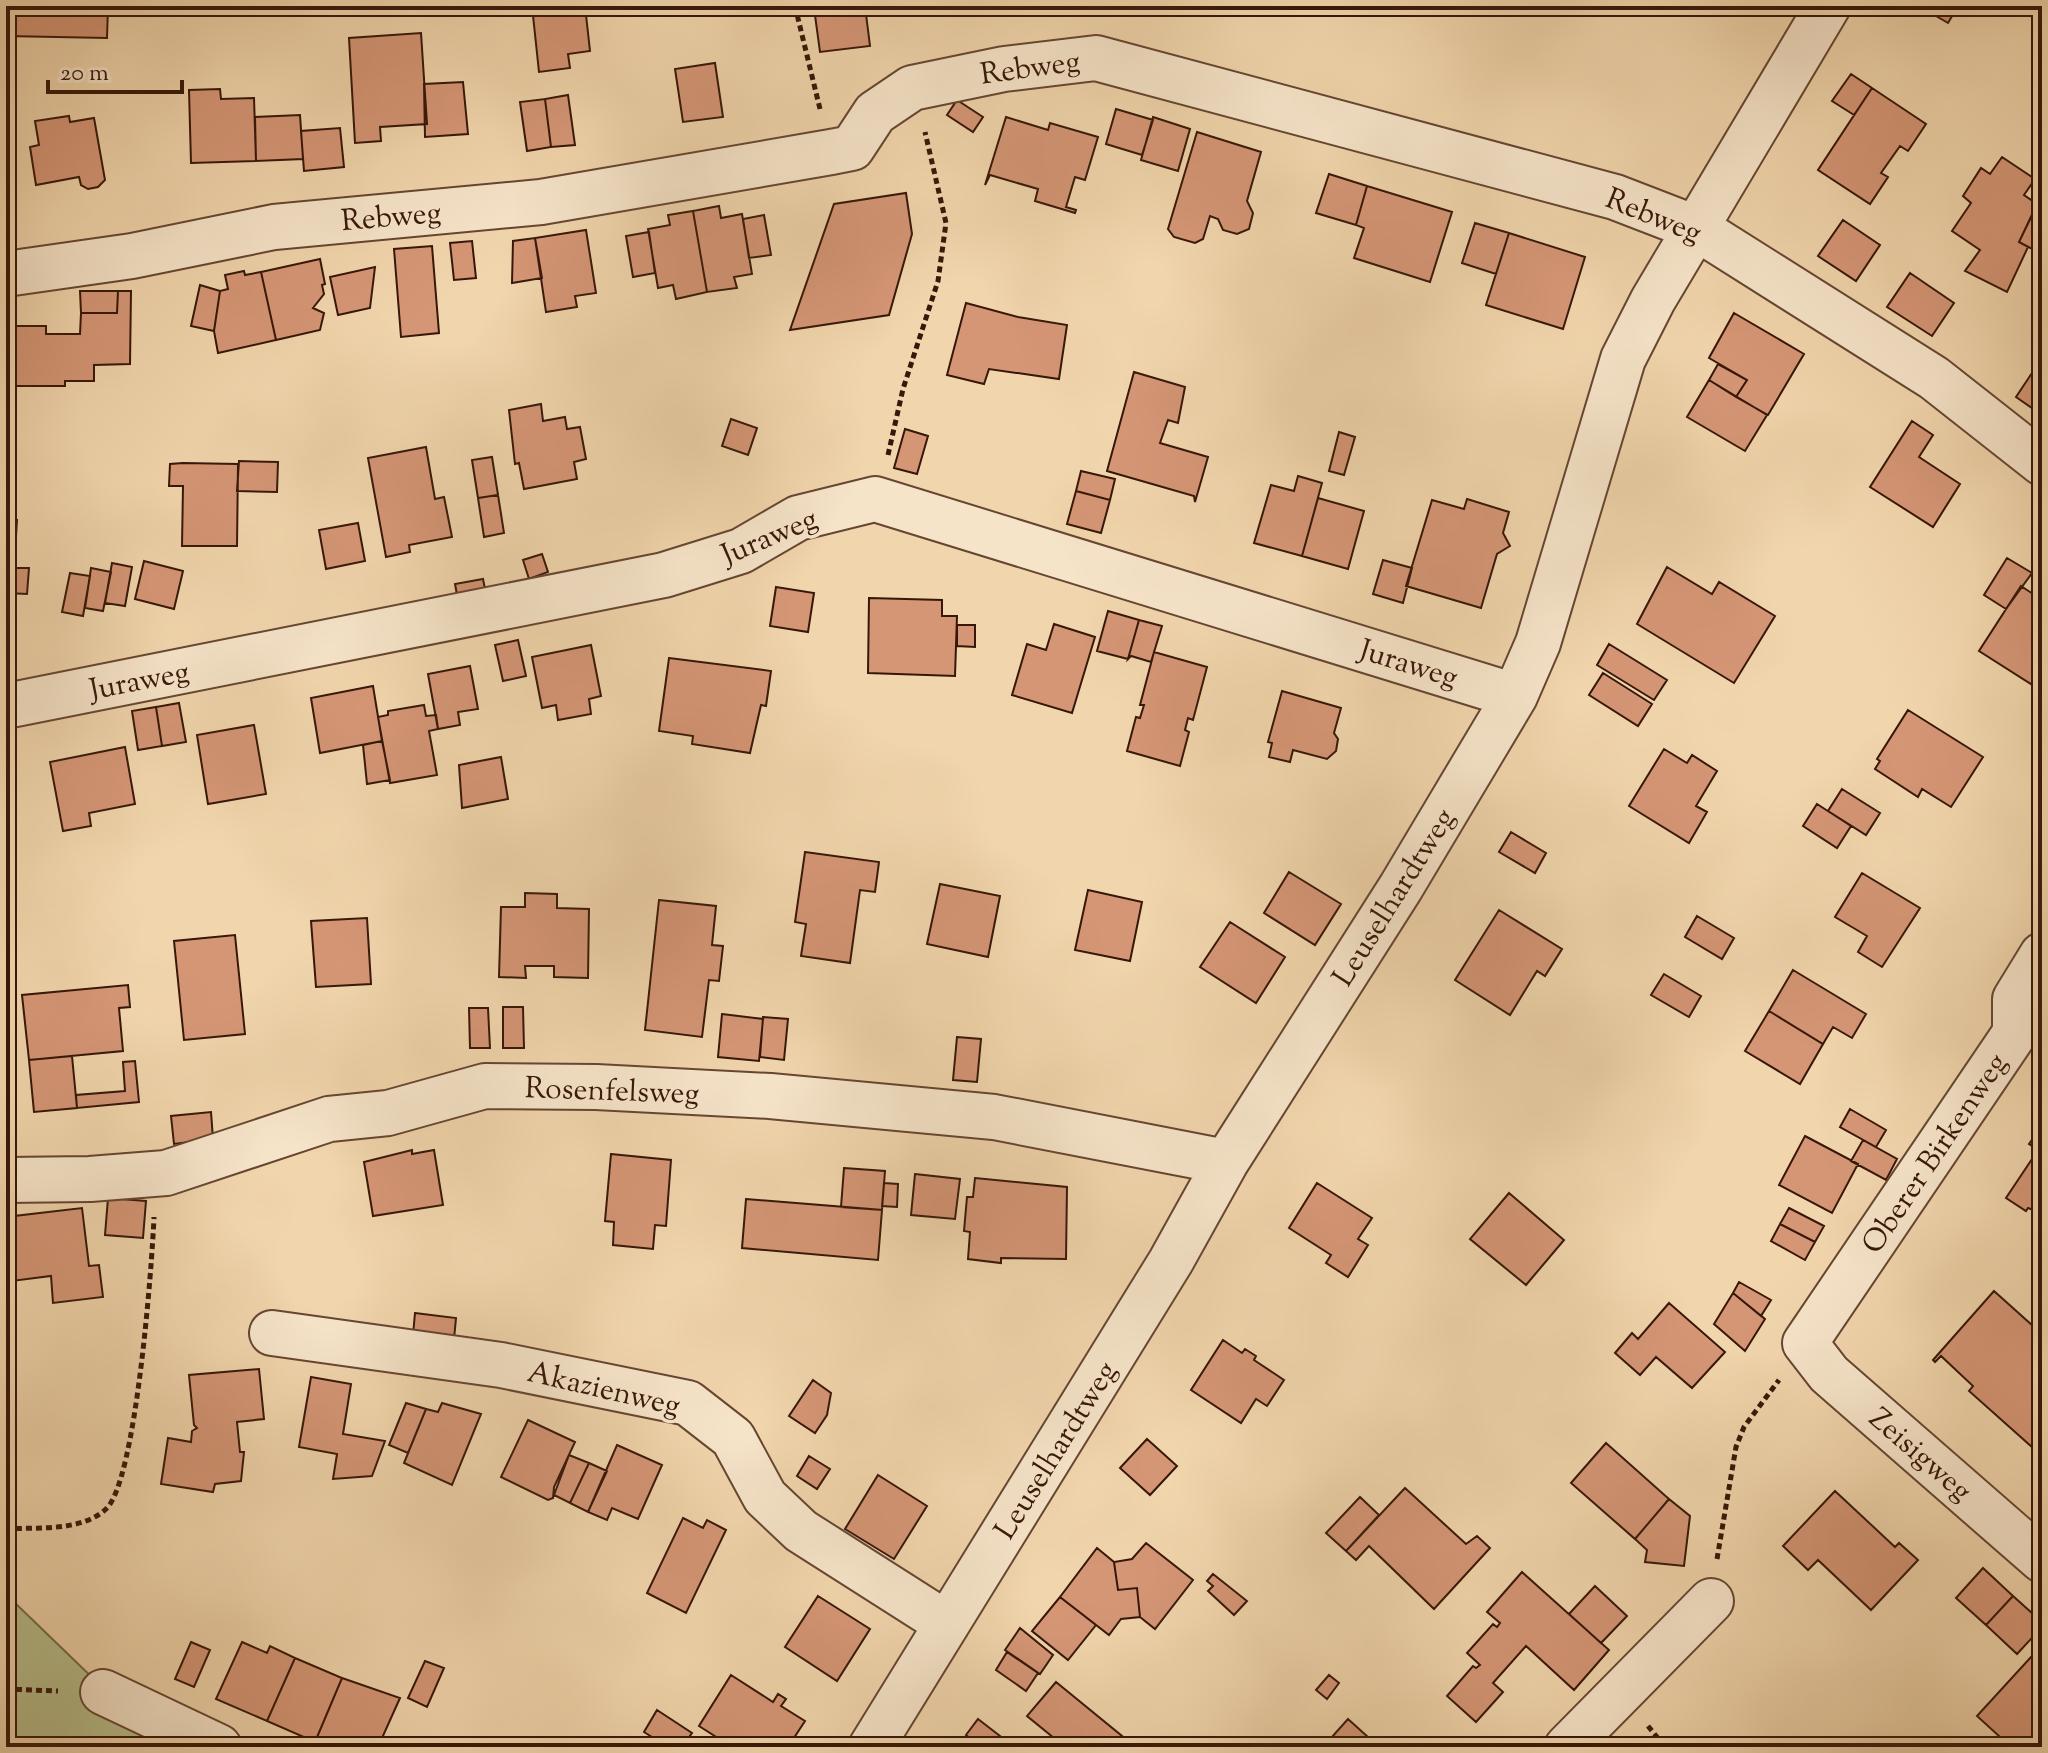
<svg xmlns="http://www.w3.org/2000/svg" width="2048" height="1753" viewBox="0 0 2048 1753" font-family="'Sorts Mill Goudy',serif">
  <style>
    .green { fill: #b7be8c; stroke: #776a4a; stroke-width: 2 }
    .building { fill: #d59676; stroke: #371709; stroke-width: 2 }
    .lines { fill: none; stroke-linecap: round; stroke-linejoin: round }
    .minor-casing { stroke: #664632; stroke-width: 48 }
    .path { stroke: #371709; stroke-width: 5; stroke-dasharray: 6 4; stroke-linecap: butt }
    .minor { stroke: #f6e4c9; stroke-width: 44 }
    .labels { text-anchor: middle; stroke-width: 7; stroke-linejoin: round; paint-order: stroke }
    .street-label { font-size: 30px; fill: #371709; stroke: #f6e4c9 }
  </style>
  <rect width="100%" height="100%" fill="#f1d5ac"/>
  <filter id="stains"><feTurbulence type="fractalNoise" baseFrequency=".0025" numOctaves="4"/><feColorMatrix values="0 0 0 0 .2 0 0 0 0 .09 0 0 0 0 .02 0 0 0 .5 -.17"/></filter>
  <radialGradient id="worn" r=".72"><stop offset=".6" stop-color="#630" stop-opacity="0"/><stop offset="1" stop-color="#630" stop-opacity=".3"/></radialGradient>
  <path class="green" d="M 6,1600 L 12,1600 L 131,1715 L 193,1747 L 6,1747 Z"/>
  <path class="building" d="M 6,6 L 108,6 L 107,38 L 6,36 Z
    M 532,6 L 585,6 L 590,51 L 568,54 L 570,68 L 539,72 Z
    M 865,6 L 870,46 L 820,52 L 814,8 Z
    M 1919,6 L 1958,6 L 1948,23 Z
    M 421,33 L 427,124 L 380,127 L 381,141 L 355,143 L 349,38 Z
    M 715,63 L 723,117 L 683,122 L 675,69 Z
    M 1851,74 L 1872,88 L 1854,115 L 1832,101 Z
    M 463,82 L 468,134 L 425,137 L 424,84 Z
    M 1872,88 L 1926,124 L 1908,151 L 1900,146 L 1881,173 L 1888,177 L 1870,204 L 1818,170 Z
    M 220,89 L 221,99 L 254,98 L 256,161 L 191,163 L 189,90 Z
    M 568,95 L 575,145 L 551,147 L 545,99 Z
    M 545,99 L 551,147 L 527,151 L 520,102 Z
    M 957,100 L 983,117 L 973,132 L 947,115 Z
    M 1116,109 L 1153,120 L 1142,155 L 1106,144 Z
    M 300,115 L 303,159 L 256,161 L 255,117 Z
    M 69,116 L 70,122 L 94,118 L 105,180 L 98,187 L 88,189 L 81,185 L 79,177 L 36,185 L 30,147 L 39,145 L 35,121 Z
    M 1006,117 L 1048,130 L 1050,123 L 1098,137 L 1085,180 L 1075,177 L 1066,207 L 1076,210 L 1075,213 L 1035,201 L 1038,189 L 990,175 L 985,185 Z
    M 1153,117 L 1190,129 L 1178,171 L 1141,160 Z
    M 340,128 L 344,167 L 304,171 L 301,131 Z
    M 1197,132 L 1261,152 L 1247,201 L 1253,213 L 1249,229 L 1237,234 L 1223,230 L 1218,219 L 1210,216 L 1203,239 L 1195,243 L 1174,237 L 1168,229 Z
    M 2002,157 L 2035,179 L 2024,195 L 2037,204 L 2019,242 L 2028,247 L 2007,292 L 1965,271 L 1980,250 L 1952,231 L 1971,203 L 1963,196 L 1981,168 L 1990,174 Z
    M 1329,174 L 1367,186 L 1356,225 L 1316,213 Z
    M 1367,186 L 1452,212 L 1430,282 L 1354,258 L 1364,228 L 1356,225 Z
    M 906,193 L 912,234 L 889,315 L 790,330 L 834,204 Z
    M 2042,195 L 2042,254 L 2019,242 Z
    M 719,206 L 721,218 L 742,214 L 752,274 L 734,277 L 737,288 L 707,292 L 693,211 Z
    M 693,211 L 707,292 L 676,299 L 673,285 L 658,288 L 648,229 L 670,225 L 668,215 Z
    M 764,215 L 771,255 L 749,258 L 743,219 Z
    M 1843,220 L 1880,245 L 1856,281 L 1818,256 Z
    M 1475,223 L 1509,233 L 1496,274 L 1462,263 Z
    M 586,230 L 596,293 L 575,296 L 577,307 L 546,312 L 535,238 Z
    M 649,232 L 655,273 L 633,277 L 626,236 Z
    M 1509,233 L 1585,257 L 1563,329 L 1486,305 Z
    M 535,238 L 542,278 L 512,283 L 513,241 Z
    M 472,241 L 476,278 L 454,280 L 450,243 Z
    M 432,246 L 439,333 L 401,337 L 394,249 Z
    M 320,259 L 325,284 L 322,285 L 324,294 L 313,308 L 324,313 L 320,330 L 276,340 L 261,272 Z
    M 375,267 L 370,308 L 338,315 L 330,277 Z
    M 244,271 L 245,275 L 261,272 L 276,340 L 218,353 L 214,331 L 220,291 L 228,289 L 225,275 Z
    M 1910,273 L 1954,303 L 1932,336 L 1887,307 Z
    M 200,285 L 220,291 L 214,331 L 191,326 Z
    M 80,291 L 118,291 L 117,313 L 81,313 Z
    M 118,291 L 131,291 L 130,364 L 94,365 L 94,381 L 65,381 L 65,386 L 6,386 L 6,333 L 15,333 L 14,326 L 46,326 L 46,334 L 80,334 L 81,313 L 117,313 Z
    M 966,303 L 1018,317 L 1067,325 L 1059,379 L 989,369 L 984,384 L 947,375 Z
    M 1734,313 L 1804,354 L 1768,415 L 1736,397 L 1747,380 L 1709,358 Z
    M 2040,361 L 2042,362 L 2042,415 L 2016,397 Z
    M 1718,364 L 1747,380 L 1736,397 L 1709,380 Z
    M 1134,372 L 1185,387 L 1178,423 L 1168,420 L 1160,443 L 1208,457 L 1195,502 L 1194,496 L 1107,471 Z
    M 1709,380 L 1767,415 L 1745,451 L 1687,417 Z
    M 541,404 L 543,421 L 565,417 L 567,429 L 580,427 L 586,459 L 574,462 L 577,479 L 524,489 L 519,463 L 515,464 L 509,410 Z
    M 731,419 L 757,428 L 748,455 L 722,446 Z
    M 1912,421 L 1933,435 L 1919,457 L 1960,484 L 1933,527 L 1870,487 Z
    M 905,429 L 928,436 L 917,474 L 894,468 Z
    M 1339,432 L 1355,437 L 1344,475 L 1329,471 Z
    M 426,447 L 435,499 L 444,497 L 452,537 L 409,545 L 410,552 L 386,557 L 368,458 Z
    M 492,457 L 498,495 L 478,498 L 472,460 Z
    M 239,461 L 278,462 L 277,492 L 237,491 Z
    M 183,463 L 238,464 L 237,546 L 182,546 L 183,486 L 169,486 L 170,464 Z
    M 1081,471 L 1115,479 L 1110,500 L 1076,491 Z
    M 1298,476 L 1322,483 L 1302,556 L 1254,543 L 1271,485 L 1294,491 Z
    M 1076,491 L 1110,500 L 1101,533 L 1067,524 Z
    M 498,495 L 504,533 L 484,537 L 478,498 Z
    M 1318,498 L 1364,511 L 1348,569 L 1302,556 Z
    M 1467,499 L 1509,512 L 1503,533 L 1510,546 L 1497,554 L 1481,608 L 1406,586 L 1432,500 L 1464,509 Z
    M 6,519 L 17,520 L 14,568 L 29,568 L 27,594 L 6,593 Z
    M 358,523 L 365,561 L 326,569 L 319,530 Z
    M 542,554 L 548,572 L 529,579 L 523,560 Z
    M 2007,558 L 2032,573 L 2006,609 L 1984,595 Z
    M 1383,560 L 1412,568 L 1403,603 L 1373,594 Z
    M 144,561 L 183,571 L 174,609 L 135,599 Z
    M 112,563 L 132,567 L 125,606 L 105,603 Z
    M 1667,567 L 1712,594 L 1719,582 L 1775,616 L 1734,683 L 1637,624 Z
    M 91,568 L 111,572 L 103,611 L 85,608 Z
    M 70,573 L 90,576 L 83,616 L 62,612 Z
    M 483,579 L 486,594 L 458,600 L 455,584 Z
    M 2021,586 L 2042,600 L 2042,649 L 2036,657 L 2042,661 L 2042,667 L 2031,684 L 1979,651 Z
    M 776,587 L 814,593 L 808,632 L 770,626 Z
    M 869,598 L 942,600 L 942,616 L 957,616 L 955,676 L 868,673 Z
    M 1108,611 L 1139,620 L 1128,659 L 1097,651 Z
    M 1139,620 L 1162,626 L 1151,662 L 1131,656 L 1128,659 Z
    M 1054,624 L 1095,637 L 1072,713 L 1012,695 L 1027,644 L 1046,650 Z
    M 957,625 L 975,625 L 975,647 L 957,646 Z
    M 518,640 L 526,676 L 503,681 L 495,645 Z
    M 1609,644 L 1667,680 L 1654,700 L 1597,665 Z
    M 591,645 L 601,696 L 589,699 L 591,714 L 558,720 L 556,705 L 542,708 L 532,657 Z
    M 1154,652 L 1207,667 L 1193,720 L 1188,718 L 1185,730 L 1189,732 L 1180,766 L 1127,751 L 1136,717 L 1140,718 L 1144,705 L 1140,705 Z
    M 669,658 L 771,671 L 766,706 L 761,705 L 750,753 L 692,744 L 693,736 L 659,731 Z
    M 470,666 L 478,709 L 458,712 L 460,725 L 438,729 L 428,674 Z
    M 1603,673 L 1652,704 L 1638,726 L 1589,695 Z
    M 373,686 L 382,741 L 320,753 L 311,698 Z
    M 1282,691 L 1341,708 L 1334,733 L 1338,739 L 1336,751 L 1327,759 L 1293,750 L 1290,762 L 1269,757 L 1272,743 L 1268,742 Z
    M 179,703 L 186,742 L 162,746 L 156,707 Z
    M 424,705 L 426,716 L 436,715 L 438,729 L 429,731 L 437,775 L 390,783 L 378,717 L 388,715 L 388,711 Z
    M 156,707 L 162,746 L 138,750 L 132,711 Z
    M 1908,710 L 1983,757 L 1951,807 L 1922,789 L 1918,797 L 1875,769 L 1880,761 L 1877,759 Z
    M 254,725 L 266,794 L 208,804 L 197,735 Z
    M 382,741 L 390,780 L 367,784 L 363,745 Z
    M 125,747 L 135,804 L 89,813 L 91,826 L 63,831 L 50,762 Z
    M 1664,749 L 1687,763 L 1692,755 L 1717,771 L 1696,806 L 1707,812 L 1689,843 L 1629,806 Z
    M 501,757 L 508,799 L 462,808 L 459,765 Z
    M 1842,789 L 1880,813 L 1866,835 L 1828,811 Z
    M 1817,804 L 1851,826 L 1837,848 L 1803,826 Z
    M 1511,832 L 1546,853 L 1535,873 L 1499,852 Z
    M 6,845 L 14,888 L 6,890 Z
    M 805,852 L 879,862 L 875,892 L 860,890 L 850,963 L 801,956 L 806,924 L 795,922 Z
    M 1289,872 L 1341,904 L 1315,945 L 1264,913 Z
    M 1862,873 L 1920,908 L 1882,967 L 1858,952 L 1867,936 L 1835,917 Z
    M 940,884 L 1000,896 L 988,957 L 927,944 Z
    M 1088,890 L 1142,902 L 1130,961 L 1075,950 Z
    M 525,893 L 557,894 L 557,908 L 589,909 L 588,978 L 554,977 L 554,966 L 525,966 L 526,978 L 499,977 L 501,907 L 525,907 Z
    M 659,900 L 716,906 L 712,945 L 723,946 L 719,981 L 709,980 L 702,1037 L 645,1030 Z
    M 1499,910 L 1562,949 L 1545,976 L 1537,971 L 1510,1015 L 1455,980 Z
    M 1697,916 L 1734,938 L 1722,959 L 1685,937 Z
    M 367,918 L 371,984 L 316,987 L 311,921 Z
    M 1230,922 L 1285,957 L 1256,1003 L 1200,967 Z
    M 235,935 L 245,1034 L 184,1040 L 174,941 Z
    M 1793,970 L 1866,1014 L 1852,1038 L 1833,1027 L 1823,1044 L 1769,1011 Z
    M 1664,974 L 1701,996 L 1689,1017 L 1651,995 Z
    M 128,985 L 130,1007 L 119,1008 L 123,1051 L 29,1060 L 22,995 Z
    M 503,1007 L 523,1007 L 524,1048 L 503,1048 Z
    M 469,1008 L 488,1008 L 490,1048 L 470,1048 Z
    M 1769,1011 L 1823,1044 L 1800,1084 L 1745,1051 Z
    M 722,1014 L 763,1019 L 759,1061 L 718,1057 Z
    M 763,1017 L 788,1019 L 784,1060 L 760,1057 Z
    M 957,1037 L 981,1039 L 977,1082 L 953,1080 Z
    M 72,1056 L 77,1108 L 34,1112 L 29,1060 Z
    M 135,1061 L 139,1102 L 77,1108 L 76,1095 L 125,1091 L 123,1062 Z
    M 1850,1109 L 1886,1130 L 1876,1147 L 1840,1127 Z
    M 211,1112 L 213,1139 L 174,1144 L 171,1116 Z
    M 2042,1126 L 2042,1213 L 2028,1208 L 2026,1211 L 2006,1198 L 2038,1150 L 2029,1144 Z
    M 1805,1136 L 1858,1164 L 1832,1213 L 1779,1185 Z
    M 1863,1140 L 1897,1159 L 1886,1180 L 1851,1161 Z
    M 412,1150 L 412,1154 L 434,1150 L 443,1205 L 373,1216 L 364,1162 Z
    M 611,1154 L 671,1160 L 666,1226 L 655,1225 L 653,1249 L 613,1245 L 614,1222 L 605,1221 Z
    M 844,1168 L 885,1171 L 882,1210 L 841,1207 Z
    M 915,1174 L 960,1179 L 955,1219 L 911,1215 Z
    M 975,1178 L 1067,1187 L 1066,1259 L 1001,1258 L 1001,1263 L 968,1259 L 970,1232 L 964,1231 L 967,1197 L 973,1197 Z
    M 884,1183 L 898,1184 L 897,1207 L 882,1206 Z
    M 1317,1183 L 1372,1218 L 1358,1239 L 1368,1245 L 1348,1277 L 1326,1263 L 1331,1255 L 1289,1228 Z
    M 1509,1193 L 1564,1240 L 1526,1285 L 1470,1239 Z
    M 108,1198 L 146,1201 L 143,1238 L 105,1235 Z
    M 746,1199 L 882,1210 L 878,1260 L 742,1248 Z
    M 82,1208 L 89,1266 L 99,1265 L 103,1297 L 53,1303 L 51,1276 L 12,1281 L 6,1217 Z
    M 1789,1208 L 1824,1226 L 1815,1242 L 1780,1224 Z
    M 6,1220 L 14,1292 L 6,1293 Z
    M 1780,1224 L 1815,1242 L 1805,1260 L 1771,1241 Z
    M 1739,1282 L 1771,1300 L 1761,1316 L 1733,1293 Z
    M 1994,1291 L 2042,1334 L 2042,1456 L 1969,1391 L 1973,1386 L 1941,1356 L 1935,1362 L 1933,1360 Z
    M 1733,1293 L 1765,1319 L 1745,1351 L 1714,1324 Z
    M 1669,1303 L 1725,1352 L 1692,1388 L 1656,1357 L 1640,1375 L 1615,1353 L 1632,1333 L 1638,1339 Z
    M 415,1313 L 456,1318 L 454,1339 L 413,1335 Z
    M 1223,1340 L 1242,1353 L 1245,1349 L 1256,1356 L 1254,1360 L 1284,1380 L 1267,1406 L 1256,1399 L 1241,1423 L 1191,1390 Z
    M 259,1369 L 264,1419 L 237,1422 L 240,1452 L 244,1452 L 241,1481 L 215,1484 L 213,1492 L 161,1484 L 168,1438 L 191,1442 L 192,1431 L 197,1428 L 194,1425 L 189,1375 Z
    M 311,1377 L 351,1384 L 343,1434 L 385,1441 L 372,1476 L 333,1479 L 337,1454 L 299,1447 Z
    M 813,1380 L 831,1393 L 827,1415 L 815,1433 L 789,1416 Z
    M 406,1403 L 426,1409 L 408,1453 L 389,1445 Z
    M 442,1403 L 481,1414 L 452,1485 L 404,1463 L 426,1409 L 438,1412 Z
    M 528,1420 L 575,1442 L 554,1487 L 553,1498 L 548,1500 L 501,1477 Z
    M 1147,1439 L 1177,1466 L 1150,1495 L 1120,1468 Z
    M 1606,1443 L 1669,1499 L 1635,1539 L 1571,1483 Z
    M 617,1445 L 662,1465 L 638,1519 L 612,1508 L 607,1520 L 588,1512 Z
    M 569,1455 L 589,1463 L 570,1503 L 554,1495 Z
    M 809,1456 L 830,1469 L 817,1489 L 797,1476 Z
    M 589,1463 L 607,1471 L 588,1512 L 570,1503 Z
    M 878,1475 L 927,1506 L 894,1559 L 845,1529 Z
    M 1405,1488 L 1466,1544 L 1477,1536 L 1490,1548 L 1434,1609 L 1369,1546 L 1356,1560 L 1346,1551 Z
    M 1835,1491 L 1895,1547 L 1899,1543 L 1918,1560 L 1871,1610 L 1818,1560 L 1808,1570 L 1783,1546 Z
    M 1360,1497 L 1379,1515 L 1346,1551 L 1326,1533 Z
    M 1669,1499 L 1690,1516 L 1684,1566 L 1645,1562 L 1647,1550 L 1635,1539 Z
    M 683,1518 L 703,1528 L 707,1520 L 726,1530 L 686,1613 L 647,1593 Z
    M 1146,1543 L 1193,1580 L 1155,1629 L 1140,1617 L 1137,1588 L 1118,1590 L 1114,1562 L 1132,1559 Z
    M 1097,1548 L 1114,1562 L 1118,1590 L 1137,1588 L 1140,1617 L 1121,1619 L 1109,1635 L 1060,1597 Z
    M 1983,1568 L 2013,1596 L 1986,1625 L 1956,1598 Z
    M 1522,1572 L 1609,1650 L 1574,1690 L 1526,1646 L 1493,1683 L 1503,1692 L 1476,1722 L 1447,1696 L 1473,1666 L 1476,1668 L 1480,1665 L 1467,1653 L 1493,1624 L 1497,1627 L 1500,1623 L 1487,1612 Z
    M 1213,1574 L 1247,1601 L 1234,1615 L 1208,1591 L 1213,1586 L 1207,1581 Z
    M 1595,1586 L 1627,1616 L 1601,1643 L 1569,1614 Z
    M 818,1596 L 870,1629 L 837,1681 L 785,1647 Z
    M 2013,1596 L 2042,1622 L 2042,1627 L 2017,1654 L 1986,1625 Z
    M 1060,1597 L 1096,1625 L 1068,1660 L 1032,1631 Z
    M 1020,1628 L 1053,1655 L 1040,1674 L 1005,1650 Z
    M 191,1642 L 210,1650 L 194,1687 L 175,1679 Z
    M 242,1642 L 267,1653 L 270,1646 L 295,1658 L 267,1721 L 216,1699 Z
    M 2042,1645 L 2042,1729 L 2025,1747 L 2011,1747 L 1977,1716 Z
    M 1007,1652 L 1038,1673 L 1026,1691 L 996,1670 Z
    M 295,1658 L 342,1678 L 315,1742 L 267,1721 Z
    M 425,1661 L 444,1668 L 427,1707 L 408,1698 Z
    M 731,1675 L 773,1702 L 778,1694 L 786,1699 L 781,1706 L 805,1721 L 788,1747 L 732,1747 L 699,1726 Z
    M 1329,1675 L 1339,1683 L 1327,1699 L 1316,1690 Z
    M 342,1678 L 400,1698 L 378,1747 L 326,1747 L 315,1742 Z
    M 1056,1682 L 1122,1736 L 1113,1747 L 1065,1747 L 1027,1716 Z
    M 657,1710 L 692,1733 L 682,1747 L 668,1747 L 644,1732 Z
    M 978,1719 L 1009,1743 L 1006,1747 L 981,1747 L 966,1735 Z
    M 1348,1719 L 1379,1747 L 1323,1747 Z"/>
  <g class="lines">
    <g class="minor-casing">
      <path id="minor" d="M 6,274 L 132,256 L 274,227 L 541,202 L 831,152 L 852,148 L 875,113 L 912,88 L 1004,69 L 1096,58 L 1615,197 L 1698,229 L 1934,378 L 2042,463
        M 6,706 L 664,575 L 741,551 L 798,518 L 875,499 L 1515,696
        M 2042,955 L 2015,999 L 2015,1033 L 1805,1343 L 1829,1374 L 2042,1560
        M 6,1180 L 90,1179 L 166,1173 L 329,1119 L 388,1113 L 485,1086 L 596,1087 L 770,1096 L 994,1117 L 1226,1162
        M 272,1333 L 501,1365 L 688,1403 L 733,1438 L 765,1497 L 801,1531 L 947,1624
        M 103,1692 L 219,1747
        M 871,1747 L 1171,1261 L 1226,1162 L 1401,887 L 1515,696 L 1538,643 L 1623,359 L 1653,300 L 1828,6
        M 1567,1747 L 1711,1601"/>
    </g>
    <path class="path" d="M 795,6 L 820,109
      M 888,455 L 903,389 L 938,281 L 946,223 L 925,132
      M 6,1529 C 38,1527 81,1532 106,1509 C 136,1482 152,1265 154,1217
      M 1717,1559 L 1736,1447 L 1744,1427 L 1779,1380
      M 6,1689 L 58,1691
      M 1648,1726 L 1665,1747"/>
    <use href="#minor" class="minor"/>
  </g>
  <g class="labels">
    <g class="street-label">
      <text transform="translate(1030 67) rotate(-8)" y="10">Rebweg</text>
      <text transform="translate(1654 215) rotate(22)" y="10">Rebweg</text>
      <text transform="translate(391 216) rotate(-5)" y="10">Rebweg</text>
      <text transform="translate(769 536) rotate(-23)" y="10">Juraweg</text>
      <text transform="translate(1409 663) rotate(17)" y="10">Juraweg</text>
      <text transform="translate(139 680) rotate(-11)" y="10">Juraweg</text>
      <text transform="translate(1393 897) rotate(-58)" y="10">Leuselhardtweg</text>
      <text transform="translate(612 1090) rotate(2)" y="10">Rosenfelsweg</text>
      <text transform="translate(1934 1153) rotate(-56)" y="10">Oberer Birkenweg</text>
      <text transform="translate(604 1388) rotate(13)" y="10">Akazienweg</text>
      <text transform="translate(1055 1450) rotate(-58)" y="10">Leuselhardtweg</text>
      <text transform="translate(1921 1454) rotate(41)" y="10">Zeisigweg</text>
    </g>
  </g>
  <rect width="2048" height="1753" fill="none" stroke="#f1d5ac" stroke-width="32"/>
  <rect x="8" y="8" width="2032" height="1737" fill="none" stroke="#371709" stroke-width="4"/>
  <rect x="16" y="16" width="2016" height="1721" fill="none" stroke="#371709" stroke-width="2"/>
  <path d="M48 80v12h134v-12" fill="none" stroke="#371709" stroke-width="4"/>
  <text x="60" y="80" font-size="24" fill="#371709" stroke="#f6e4c9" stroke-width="6" paint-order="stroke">20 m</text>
  <rect width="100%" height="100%" filter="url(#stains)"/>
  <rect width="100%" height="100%" fill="url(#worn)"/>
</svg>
